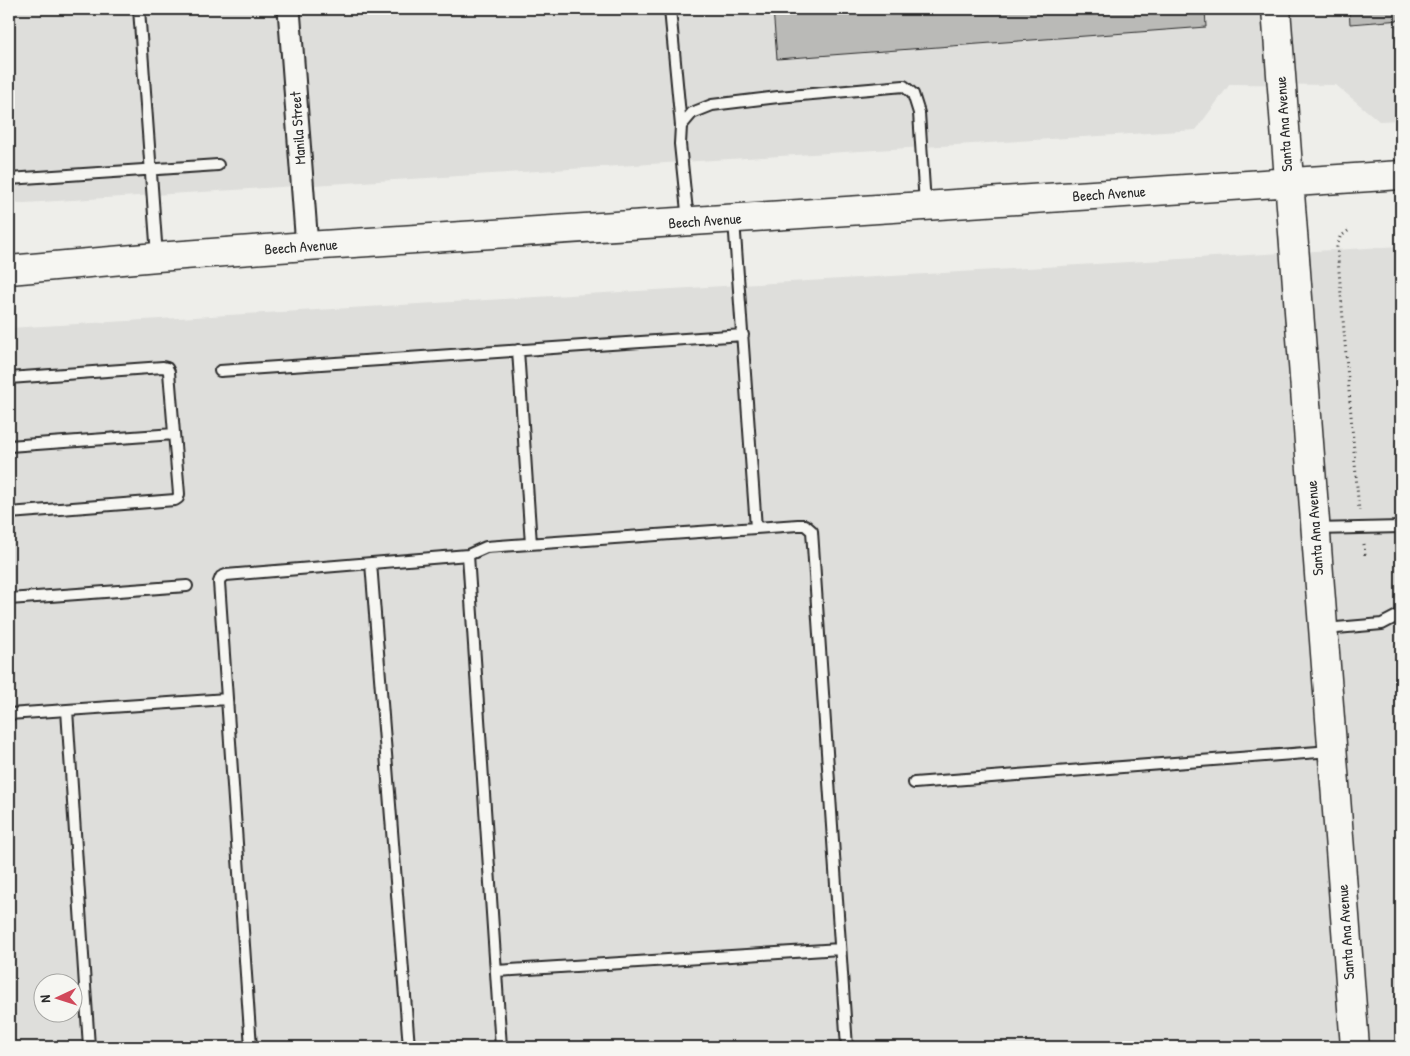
<svg xmlns="http://www.w3.org/2000/svg" width="1410" height="1056" viewBox="0 0 1410 1056" font-family="'Patrick Hand',sans-serif">
  <style>
    .built { fill: #dededb; fill-rule: evenodd }
    .building { fill: #babab7; stroke: #2b2b2b }
    .lines { fill: none; stroke-linecap: round; stroke-linejoin: round }
    .lane-casing { stroke: #2b2b2b; stroke-width: 14 }
    .street-casing { stroke: #2b2b2b; stroke-width: 25 }
    .secondary-casing { stroke: #2b2b2b; stroke-width: 31 }
    .path { stroke: #2b2b2b; stroke-width: 3; stroke-dasharray: 1 4; stroke-linecap: butt }
    .lane { stroke: #f6f6f2; stroke-width: 10 }
    .street { stroke: #f6f6f2; stroke-width: 21 }
    .secondary { stroke: #f6f6f2; stroke-width: 28 }
    .labels { text-anchor: middle; stroke-width: 5; stroke-linejoin: round; paint-order: stroke }
    .street-label { font-size: 15px; fill: #2b2b2b; stroke: #f6f6f2 }
  </style>
  <rect width="100%" height="100%" fill="#eeeeea"/>
  <filter id="ink" filterUnits="userSpaceOnUse"><feTurbulence type="fractalNoise" baseFrequency=".02" numOctaves="2"/><feDisplacementMap in="SourceGraphic" scale="10" xChannelSelector="R" yChannelSelector="G"/><feConvolveMatrix kernelMatrix="1 2 1 2 8 2 1 2 1" color-interpolation-filters="sRGB"/></filter>
  <g filter="url(#ink)">
    <path class="built" d="M 9,9 L 1401,9 L 1401,120 L 1379,121 L 1336,85 L 1230,84 L 1196,130 L 9,204 Z
      M 1401,246 L 1401,1047 L 9,1047 L 9,328 ZM 42,984 L 72,984 L 72,1014 L 42,1014 Z"/>
    <path class="building" d="M 773,9 L 1205,9 L 1206,27 L 777,59 Z
      M 1349,9 L 1401,9 L 1401,20 L 1350,24 Z"/>
    <g class="lines">
      <g class="lane-casing">
        <path id="lane" d="M 139,9 L 157,256
          M 670,9 L 681,126
          M 9,179 L 218,165
          M 734,220 L 756,528
          M 688,221 L 680,144 L 681,126 L 692,113 L 712,105 L 778,97 L 904,86 L 913,94 L 919,113 L 925,204
          M 518,350 L 531,544
          M 220,371 L 743,335
          M 9,378 L 163,367 L 167,368 L 169,372 L 179,494 L 178,498 L 175,500 L 9,513
          M 9,446 L 174,434
          M 1316,529 L 1401,527
          M 468,555 L 486,547 L 798,525 L 805,525 L 812,531 L 847,1047
          M 371,563 L 409,1047
          M 9,599 L 187,586
          M 1325,629 L 1382,624 L 1401,614
          M 9,714 L 67,710
          M 914,783 L 1331,751
          M 496,971 L 840,949
          M 89,1047 L 67,710 L 227,699
          M 251,1047 L 219,582 L 221,577 L 226,575 L 468,555 L 501,1047"/>
      </g>
      <g class="street-casing">
        <path id="street" d="M 289,9 L 307,246"/>
      </g>
      <g class="secondary-casing">
        <path id="secondary" d="M 1276,9 L 1355,1047
          M 9,270 L 157,257 L 307,246 L 1401,175"/>
      </g>
      <path class="path" d="M 1348,231 L 1340,237 L 1337,247 L 1359,511
        M 1364,544 L 1365,555"/>
      <use href="#lane" class="lane"/>
      <use href="#street" class="street"/>
      <use href="#secondary" class="secondary"/>
    </g>
  </g>
  <g class="labels">
    <g class="street-label">
      <text transform="translate(1284 124) rotate(-94)" y="5">Santa Ana Avenue</text>
      <text transform="translate(298 128) rotate(-94)" y="5">Manila Street</text>
      <text transform="translate(1109 194) rotate(-4)" y="5">Beech Avenue</text>
      <text transform="translate(705 221) rotate(-4)" y="5">Beech Avenue</text>
      <text transform="translate(301 247) rotate(-4)" y="5">Beech Avenue</text>
      <text transform="translate(1315 528) rotate(-94)" y="5">Santa Ana Avenue</text>
      <text transform="translate(1346 932) rotate(-94)" y="5">Santa Ana Avenue</text>
    </g>
  </g>
  <rect width="1410" height="1056" fill="none" stroke="#f6f6f2" stroke-width="30"/>
  <rect x="15" y="15" width="1380" height="1026" fill="none" stroke="#2b2b2b" stroke-width="2" filter="url(#ink)"/>
  <g transform="translate(58 998) rotate(266)"><circle r="24" fill="#f6f6f2" stroke="#a5a5a2"/>
  <path d="M0-4L9 19L0 12L-9 19Z" fill="#d1495b"/>
  <text y="-8" font-size="14" font-weight="bold" text-anchor="middle" fill="#2b2b2b">N</text>
  </g>
</svg>
